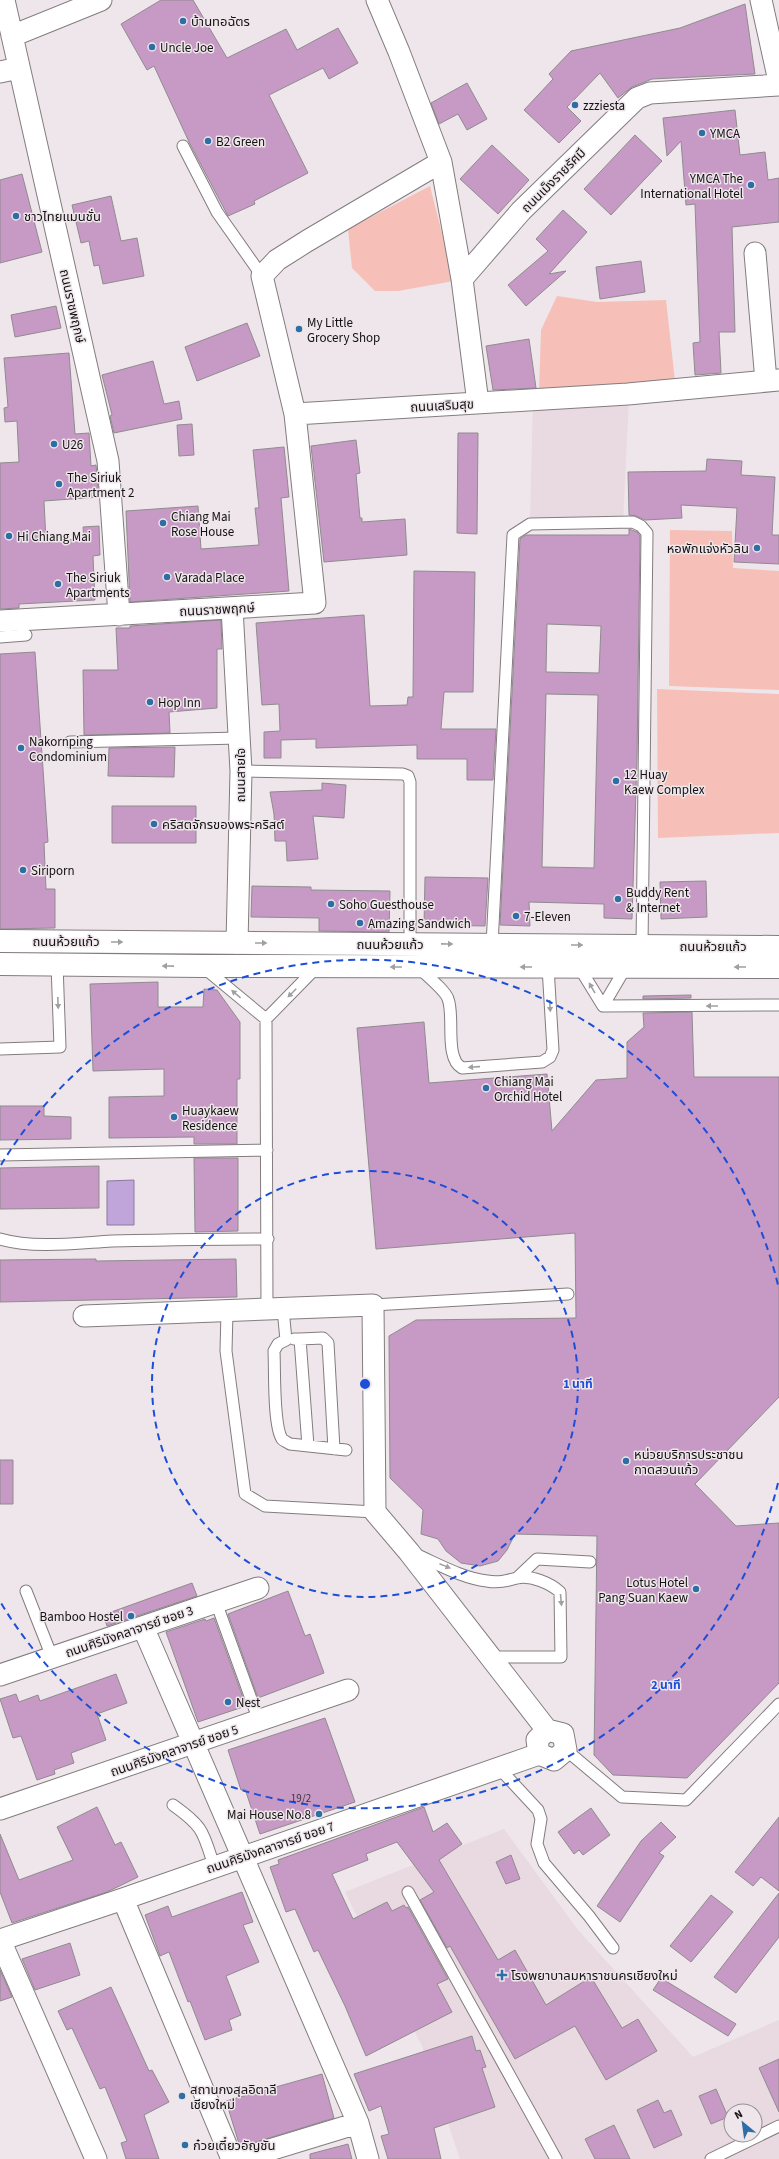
<svg xmlns="http://www.w3.org/2000/svg" width="779" height="2159" viewBox="0 0 779 2159" font-family="'Source Sans 3','Noto Sans Thai',sans-serif">
  <style>
    .built { fill: #e9d9e0; fill-rule: evenodd }
    .green { fill: #f6c0b8 }
    .water { fill: #bfa5da; stroke: #8b799e }
    .building { fill: #c799c5; stroke: #908b90; fill-rule: evenodd }
    .lines { fill: none; stroke-linecap: round; stroke-linejoin: round }
    .lane-casing { stroke: #837c7f; stroke-width: 13 }
    .street-casing { stroke: #837c7f; stroke-width: 23 }
    .secondary-casing { stroke: #837c7f; stroke-width: 24 }
    .lane { stroke: #fff; stroke-width: 11 }
    .street { stroke: #fff; stroke-width: 21 }
    .secondary { stroke: #fff; stroke-width: 22 }
    .oneway { fill: #a1a0a0 }
    .ring { fill: none; stroke: #1d4ed8; stroke-width: 2; stroke-dasharray: 7 5 }
    .poi-dot { fill: #2d6fa5; stroke: #eee6ea; stroke-width: 1.5 }
    .labels { text-anchor: middle; stroke-width: 3; stroke-linejoin: round; paint-order: stroke }
    .number-label { font-size: 11px; fill: #40333f }
    .poi-label { font-size: 13px; fill: #131112; stroke: #eee6ea; text-anchor: start }
    .street-label { font-size: 13px; fill: #131112; stroke: #eee6ea }
    .centre { fill: #1d4ed8; stroke: #eee6ea; stroke-width: 2 }
    .ring-label { font-size: 12px; text-anchor: middle; font-weight: bold; fill: #1d4ed8; stroke: #eee6ea; stroke-width: 3; stroke-linejoin: round; paint-order: stroke }
  </style>
  <rect width="100%" height="100%" fill="#eee6ea"/>
  <path class="built" d="M 629,396 L 623,523 L 530,524 L 533,401 Z
    M 504,1829 L 578,1930 L 693,2057 L 779,2020 L 779,2159 L 460,2159 L 422,2046 L 345,1892 ZM 731,2111 L 755,2111 L 755,2135 L 731,2135 Z"/>
  <path class="green" d="M 430,186 L 454,281 L 398,291 L 375,291 L 352,268 L 348,229 Z
    M 557,296 L 597,302 L 666,300 L 675,381 L 539,392 L 541,330 Z
    M 670,530 L 732,531 L 733,568 L 779,571 L 779,690 L 669,686 Z
    M 657,689 L 779,694 L 779,833 L 658,838 Z"/>
  <path class="water" d="M 134,1180 L 134,1225 L 107,1225 L 107,1181 Z"/>
  <path class="building" d="M 161,0 L 193,0 L 227,58 L 286,29 L 297,50 L 338,28 L 358,63 L 329,79 L 323,68 L 269,95 L 308,173 L 254,201 L 255,204 L 228,216 L 190,144 L 154,66 L 147,70 L 121,24 Z
    M 745,4 L 755,74 L 652,79 L 632,87 L 618,98 L 600,73 L 567,107 L 581,121 L 559,143 L 524,110 L 553,79 L 549,74 L 571,51 L 680,28 Z
    M 467,83 L 487,119 L 467,130 L 458,114 L 439,124 L 431,103 Z
    M 735,110 L 740,155 L 765,152 L 768,180 L 779,178 L 779,222 L 732,227 L 735,332 L 719,332 L 721,373 L 695,375 L 693,343 L 700,342 L 695,204 L 686,205 L 681,141 L 667,156 L 663,118 Z
    M 635,135 L 662,161 L 611,215 L 584,189 Z
    M 492,145 L 529,180 L 498,214 L 460,179 Z
    M 22,174 L 42,252 L 0,263 L 0,180 Z
    M 111,196 L 121,241 L 137,238 L 144,276 L 103,284 L 99,265 L 94,266 L 89,241 L 81,243 L 72,205 Z
    M 563,210 L 587,232 L 549,274 L 566,271 L 526,306 L 508,285 L 548,251 L 536,239 Z
    M 641,261 L 645,292 L 600,299 L 596,267 Z
    M 56,306 L 61,328 L 15,337 L 11,315 Z
    M 247,323 L 260,356 L 197,381 L 185,347 Z
    M 529,339 L 536,388 L 493,390 L 486,346 Z
    M 69,353 L 75,434 L 89,433 L 91,466 L 96,465 L 99,497 L 44,501 L 46,541 L 84,539 L 83,527 L 99,526 L 100,555 L 93,556 L 95,600 L 19,604 L 19,608 L 0,609 L 0,463 L 19,462 L 17,421 L 5,422 L 4,408 L 8,407 L 4,358 Z
    M 153,361 L 164,404 L 179,401 L 182,419 L 114,433 L 110,416 L 112,415 L 102,375 Z
    M 192,424 L 194,455 L 179,456 L 177,425 Z
    M 458,433 L 478,433 L 477,534 L 457,533 Z
    M 356,440 L 360,473 L 356,474 L 360,518 L 362,518 L 362,522 L 405,519 L 407,555 L 324,562 L 311,446 Z
    M 284,447 L 289,497 L 281,498 L 289,591 L 130,602 L 126,511 L 198,506 L 201,549 L 259,545 L 255,508 L 259,508 L 253,450 Z
    M 707,459 L 742,461 L 741,475 L 775,477 L 772,535 L 779,535 L 779,564 L 734,562 L 737,508 L 681,505 L 682,518 L 645,520 L 636,516 L 629,515 L 628,472 L 706,471 Z
    M 629,529 L 637,532 L 640,536 L 637,757 L 632,919 L 604,918 L 604,904 L 529,902 L 530,926 L 500,925 L 520,539 L 526,535 L 629,535 ZM 547,624 L 601,626 L 599,673 L 546,672 ZM 546,694 L 598,695 L 594,868 L 542,867 Z
    M 414,571 L 475,572 L 473,692 L 444,692 L 441,729 L 496,729 L 493,780 L 467,780 L 467,759 L 417,759 L 417,745 L 316,748 L 316,739 L 281,740 L 281,758 L 264,758 L 264,732 L 280,731 L 279,704 L 262,705 L 256,623 L 364,615 L 370,706 L 407,705 L 408,697 L 413,697 Z
    M 221,620 L 222,649 L 217,649 L 217,708 L 169,712 L 170,733 L 84,735 L 83,670 L 118,670 L 116,628 L 130,628 L 130,626 Z
    M 35,652 L 48,842 L 44,843 L 46,889 L 55,889 L 55,928 L 0,929 L 0,654 Z
    M 175,747 L 174,777 L 108,776 L 109,748 Z
    M 322,783 L 346,785 L 344,818 L 313,816 L 318,859 L 287,861 L 286,841 L 275,841 L 274,814 L 270,792 L 322,790 Z
    M 112,806 L 196,806 L 196,843 L 112,843 Z
    M 425,877 L 488,878 L 485,926 L 424,925 Z
    M 706,881 L 707,917 L 661,919 L 660,882 Z
    M 252,886 L 311,887 L 311,890 L 390,891 L 389,932 L 319,931 L 319,918 L 251,917 Z
    M 158,982 L 158,1007 L 203,1007 L 204,989 L 217,990 L 240,1022 L 240,1079 L 237,1079 L 237,1144 L 194,1144 L 194,1137 L 109,1138 L 109,1097 L 164,1096 L 164,1069 L 93,1071 L 90,984 Z
    M 691,995 L 691,998 L 643,999 L 643,996 Z
    M 692,1012 L 694,1077 L 779,1077 L 779,1397 L 695,1484 L 736,1526 L 779,1523 L 779,1683 L 687,1778 L 613,1775 L 594,1755 L 597,1536 L 515,1534 L 507,1550 L 498,1561 L 480,1566 L 461,1563 L 446,1551 L 438,1539 L 421,1534 L 423,1510 L 390,1478 L 389,1336 L 416,1320 L 576,1318 L 575,1233 L 376,1249 L 357,1028 L 424,1022 L 429,1083 L 547,1074 L 552,1131 L 596,1080 L 627,1078 L 627,1042 L 644,1027 L 643,1013 Z
    M 0,1106 L 44,1106 L 44,1116 L 71,1117 L 71,1139 L 0,1140 Z
    M 194,1158 L 238,1158 L 238,1231 L 195,1232 Z
    M 99,1166 L 99,1208 L 0,1209 L 0,1168 Z
    M 96,1259 L 96,1261 L 236,1259 L 237,1297 L 0,1302 L 0,1260 Z
    M 0,1460 L 13,1460 L 13,1504 L 0,1504 Z
    M 192,1583 L 197,1596 L 107,1626 L 103,1615 Z
    M 288,1591 L 305,1636 L 310,1634 L 324,1673 L 258,1698 L 228,1614 Z
    M 214,1618 L 246,1706 L 198,1722 L 166,1632 L 205,1619 L 206,1621 Z
    M 116,1674 L 127,1703 L 97,1714 L 106,1740 L 71,1753 L 74,1763 L 54,1770 L 55,1774 L 37,1780 L 21,1736 L 13,1738 L 0,1699 L 16,1694 L 19,1702 L 38,1695 L 40,1701 Z
    M 325,1718 L 355,1802 L 260,1834 L 245,1789 L 241,1790 L 228,1750 Z
    M 97,1807 L 115,1845 L 121,1842 L 138,1877 L 107,1892 L 12,1923 L 0,1892 L 0,1834 L 19,1880 L 73,1860 L 57,1827 Z
    M 424,1807 L 433,1832 L 447,1823 L 462,1844 L 439,1860 L 498,1960 L 515,1950 L 546,2005 L 591,1977 L 622,2028 L 638,2019 L 657,2051 L 606,2080 L 575,2026 L 515,2059 L 450,1946 L 447,1948 L 420,1900 L 434,1892 L 397,1842 L 366,1854 L 368,1860 L 332,1874 L 353,1919 L 387,1902 L 392,1911 L 404,1905 L 406,1908 L 408,1907 L 448,1979 L 437,1984 L 452,2012 L 366,2056 L 345,2006 L 318,1950 L 314,1952 L 295,1909 L 286,1912 L 270,1867 L 279,1864 L 278,1860 Z
    M 591,1808 L 610,1835 L 583,1855 L 579,1850 L 574,1854 L 558,1832 Z
    M 779,1817 L 779,1891 L 761,1877 L 753,1886 L 735,1872 Z
    M 661,1822 L 676,1837 L 659,1853 L 664,1856 L 620,1922 L 597,1906 L 641,1841 Z
    M 511,1855 L 520,1879 L 506,1884 L 496,1862 Z
    M 242,1892 L 253,1922 L 243,1925 L 259,1962 L 226,1976 L 241,2015 L 229,2020 L 232,2030 L 205,2040 L 190,2001 L 188,2002 L 169,1952 L 160,1956 L 145,1915 L 168,1906 L 172,1917 Z
    M 779,1893 L 779,1937 L 736,1993 L 714,1977 Z
    M 711,1895 L 733,1912 L 691,1962 L 670,1946 Z
    M 70,1943 L 80,1975 L 35,1990 L 22,1959 Z
    M 0,1970 L 12,1997 L 0,2001 Z
    M 661,1978 L 736,2024 L 728,2036 L 653,1990 Z
    M 111,1987 L 149,2071 L 152,2070 L 169,2102 L 144,2115 L 159,2159 L 126,2159 L 121,2143 L 127,2141 L 105,2087 L 100,2089 L 72,2028 L 67,2030 L 58,2011 Z
    M 472,2036 L 476,2051 L 480,2050 L 486,2067 L 482,2068 L 495,2107 L 434,2128 L 441,2159 L 388,2159 L 381,2136 L 389,2134 L 381,2106 L 369,2111 L 354,2074 Z
    M 779,2059 L 779,2112 L 759,2068 Z
    M 322,2074 L 334,2118 L 240,2147 L 226,2101 Z
    M 716,2089 L 728,2117 L 711,2124 L 699,2096 Z
    M 658,2100 L 664,2113 L 671,2110 L 682,2135 L 654,2148 L 637,2110 Z
    M 614,2125 L 630,2159 L 595,2159 L 585,2139 Z
    M 348,2144 L 352,2159 L 310,2159 L 310,2154 Z"/>
  <g class="lines">
    <g class="lane-casing">
      <path id="lane" d="M 183,146 L 217,212 L 262,276
        M 0,637 L 26,635
        M 70,742 L 239,738
        M 241,771 L 403,774 L 408,776 L 410,782 L 410,944
        M 492,945 L 513,535 L 530,524 L 633,522 L 641,526 L 647,533 L 642,946
        M 203,967 L 266,1019
        M 418,967 C 425,974 446,991 448,999 C 455,1016 444,1058 462,1068 L 542,1062 L 550,1057 L 553,1050 L 548,967
        M 579,967 L 603,1006 L 779,1005
        M 603,1006 L 626,967
        M 0,1049 L 60,1047 L 57,964
        M 0,1155 L 267,1150
        M 0,1239 C 35,1249 77,1243 112,1241 C 164,1240 216,1239 268,1239
        M 373,1305 L 568,1294
        M 267,1309 L 266,1019 L 317,967
        M 283,1309 L 286,1340 L 278,1344 L 274,1351 C 275,1370 273,1425 282,1439 C 284,1441 287,1442 290,1444 L 346,1450
        M 227,1312 L 226,1351 L 245,1494 L 265,1506 L 375,1512
        M 294,1339 L 300,1339 L 308,1446
        M 300,1339 L 323,1338 L 328,1343 L 334,1449
        M 415,1554 C 438,1564 462,1578 487,1581 C 498,1583 506,1581 517,1578 C 531,1575 550,1583 560,1592 L 561,1657 L 491,1657
        M 518,1577 L 537,1559 L 590,1562
        M 26,1591 L 52,1657
        M 216,1602 L 259,1721
        M 566,1750 L 622,1797 L 686,1800 L 779,1704
        M 499,1768 L 538,1810 L 541,1819 L 537,1844 L 544,1863 L 589,1916 L 613,1948
        M 173,1805 C 204,1827 203,1832 214,1866
        M 408,1892 L 556,2159
        M 711,2159 L 779,2126"/>
    </g>
    <g class="street-casing">
      <path id="street" d="M 4,0 L 108,461 L 119,615
        M 377,0 L 399,52 L 441,162 L 462,279 L 478,403
        M 761,0 L 779,81
        M 12,36 L 101,0
        M 0,72 L 19,68
        M 755,253 L 766,381
        M 462,279 L 521,211 L 637,98 L 650,93 L 779,85
        M 295,414 L 628,394 L 779,380
        M 232,608 L 241,771 L 237,943
        M 0,621 L 315,603 L 295,414 L 262,276 L 277,260 L 307,241 L 441,162
        M 84,1316 L 373,1305 L 375,1512 L 409,1552 L 547,1730
        M 143,1627 L 358,2123 L 368,2159
        M 0,1675 L 258,1588
        M 547,1730 L 563,1734 L 566,1750 L 554,1760 L 539,1754 L 537,1740 Z
        M 0,1809 L 348,1690
        M 123,1899 L 232,2159
        M 0,1940 L 123,1899 L 539,1754
        M 0,1940 L 96,2159
        M 240,2159 L 358,2123"/>
    </g>
    <g class="secondary-casing">
      <path id="secondary" d="M 0,941 L 779,947
        M 0,964 L 202,966 L 779,967"/>
    </g>
    <use href="#lane" class="lane"/>
    <use href="#street" class="street"/>
    <use href="#secondary" class="secondary"/>
  </g>
  <defs><path id="oneway-solid" d="M-6-.8H1V-3.2L6.5 0L1 3.2V.8H-6Z"/></defs>
  <g class="oneway">
    <use href="#oneway-solid" transform="translate(117 942)"/>
    <use href="#oneway-solid" transform="translate(261 943)"/>
    <use href="#oneway-solid" transform="translate(447 944) rotate(1)"/>
    <use href="#oneway-solid" transform="translate(577 945)"/>
    <use href="#oneway-solid" transform="translate(168 966) rotate(-179)"/>
    <use href="#oneway-solid" transform="translate(396 967) rotate(-180)"/>
    <use href="#oneway-solid" transform="translate(526 967) rotate(-180)"/>
    <use href="#oneway-solid" transform="translate(740 967) rotate(-180)"/>
    <use href="#oneway-solid" transform="translate(592 988) rotate(-120)"/>
    <use href="#oneway-solid" transform="translate(292 993) rotate(135)"/>
    <use href="#oneway-solid" transform="translate(236 994) rotate(-140)"/>
    <use href="#oneway-solid" transform="translate(58 1003) rotate(88)"/>
    <use href="#oneway-solid" transform="translate(550 1006) rotate(87)"/>
    <use href="#oneway-solid" transform="translate(712 1006) rotate(180)"/>
    <use href="#oneway-solid" transform="translate(474 1067) rotate(176)"/>
    <use href="#oneway-solid" transform="translate(445 1566) rotate(22)"/>
    <use href="#oneway-solid" transform="translate(561 1600) rotate(85)"/>
  </g>
  <g class="ring">
    <circle cx="365" cy="1384" r="213"/>
    <path d="M778 1483A425 425 0 0 1 1 1603M1 1165A425 425 0 0 1 778 1285"/>
  </g>
  <g class="poi-dot">
    <circle cx="183" cy="21" r="4"/>
    <circle cx="152" cy="47" r="4"/>
    <circle cx="575" cy="105" r="4"/>
    <circle cx="702" cy="133" r="4"/>
    <circle cx="208" cy="141" r="4"/>
    <circle cx="751" cy="185" r="4"/>
    <circle cx="16" cy="216" r="4"/>
    <circle cx="299" cy="329" r="4"/>
    <circle cx="54" cy="444" r="4"/>
    <circle cx="59" cy="484" r="4"/>
    <circle cx="163" cy="523" r="4"/>
    <circle cx="9" cy="536" r="4"/>
    <circle cx="757" cy="548" r="4"/>
    <circle cx="167" cy="577" r="4"/>
    <circle cx="58" cy="584" r="4"/>
    <circle cx="150" cy="702" r="4"/>
    <circle cx="21" cy="748" r="4"/>
    <circle cx="616" cy="781" r="4"/>
    <circle cx="154" cy="824" r="4"/>
    <circle cx="23" cy="870" r="4"/>
    <circle cx="618" cy="899" r="4"/>
    <circle cx="331" cy="904" r="4"/>
    <circle cx="516" cy="916" r="4"/>
    <circle cx="360" cy="923" r="4"/>
    <circle cx="486" cy="1088" r="4"/>
    <circle cx="174" cy="1117" r="4"/>
    <circle cx="626" cy="1461" r="4"/>
    <circle cx="696" cy="1589" r="4"/>
    <circle cx="131" cy="1616" r="4"/>
    <circle cx="228" cy="1702" r="4"/>
    <circle cx="319" cy="1814" r="4"/>
    <path d="M500 1969h4v4h4v4h-4v4h-4v-4h-4v-4h4z"/>
    <circle cx="182" cy="2096" r="4"/>
    <circle cx="185" cy="2145" r="4"/>
  </g>
  <g class="labels">
    <g class="number-label">
      <text x="301" y="1802">19/2</text>
    </g>
    <g class="poi-label">
      <text x="191" y="26">บ้านทอฉัตร</text>
      <text x="160" y="52">Uncle Joe</text>
      <text x="583" y="110">zzziesta</text>
      <text x="710" y="138">YMCA</text>
      <text x="216" y="146">B2 Green</text>
      <text x="743" y="183" text-anchor="end">YMCA The<tspan x="743" dy="15">International Hotel</tspan></text>
      <text x="24" y="221">ชาวไทยแมนชั่น</text>
      <text x="307" y="327">My Little<tspan x="307" dy="15">Grocery Shop</tspan></text>
      <text x="62" y="449">U26</text>
      <text x="67" y="482">The Siriuk<tspan x="67" dy="15">Apartment 2</tspan></text>
      <text x="171" y="521">Chiang Mai<tspan x="171" dy="15">Rose House</tspan></text>
      <text x="17" y="541">Hi Chiang Mai</text>
      <text x="749" y="553" text-anchor="end">หอพักแจ่งหัวลิน</text>
      <text x="66" y="582">The Siriuk<tspan x="66" dy="15">Apartments</tspan></text>
      <text x="175" y="582">Varada Place</text>
      <text x="158" y="707">Hop Inn</text>
      <text x="29" y="746">Nakornping<tspan x="29" dy="15">Condominium</tspan></text>
      <text x="624" y="779">12 Huay<tspan x="624" dy="15">Kaew Complex</tspan></text>
      <text x="162" y="829">คริสตจักรของพระคริสต์</text>
      <text x="31" y="875">Siriporn</text>
      <text x="626" y="897">Buddy Rent<tspan x="626" dy="15">&amp; Internet</tspan></text>
      <text x="339" y="909">Soho Guesthouse</text>
      <text x="524" y="921">7-Eleven</text>
      <text x="368" y="928">Amazing Sandwich</text>
      <text x="494" y="1086">Chiang Mai<tspan x="494" dy="15">Orchid Hotel</tspan></text>
      <text x="182" y="1115">Huaykaew<tspan x="182" dy="15">Residence</tspan></text>
      <text x="634" y="1459">หน่วยบริการประชาชน<tspan x="634" dy="15">กาดสวนแก้ว</tspan></text>
      <text x="688" y="1587" text-anchor="end">Lotus Hotel<tspan x="688" dy="15">Pang Suan Kaew</tspan></text>
      <text x="123" y="1621" text-anchor="end">Bamboo Hostel</text>
      <text x="236" y="1707">Nest</text>
      <text x="311" y="1819" text-anchor="end">Mai House No.8</text>
      <text x="511" y="1980">โรงพยาบาลมหาราชนครเชียงใหม่</text>
      <text x="190" y="2094">สถานกงสุลอิตาลี<tspan x="190" dy="15">เชียงใหม่</tspan></text>
      <text x="193" y="2150">ก๋วยเตี๋ยวอัญชัน</text>
    </g>
    <g class="street-label">
      <text transform="translate(553 180) rotate(-45)" y="5">ถนนเม็งรายรัศมี</text>
      <text transform="translate(73 306) rotate(77)" y="5">ถนนราชพฤกษ์</text>
      <text transform="translate(442 405) rotate(-3)" y="5">ถนนเสริมสุข</text>
      <text transform="translate(217 609) rotate(-3)" y="5">ถนนราชพฤกษ์</text>
      <text transform="translate(240 775) rotate(-90)" y="5">ถนนสายใจ</text>
      <text x="66" y="946">ถนนห้วยแก้ว</text>
      <text x="390" y="949">ถนนห้วยแก้ว</text>
      <text x="713" y="951">ถนนห้วยแก้ว</text>
      <text transform="translate(129 1631) rotate(-19)" y="5">ถนนศิริมังคลาจารย์ ซอย 3</text>
      <text transform="translate(174 1750) rotate(-19)" y="5">ถนนศิริมังคลาจารย์ ซอย 5</text>
      <text transform="translate(270 1847) rotate(-19)" y="5">ถนนศิริมังคลาจารย์ ซอย 7</text>
    </g>
  </g>
  <circle cx="365" cy="1384" r="6" class="centre"/>
  <g class="ring-label">
    <text x="578" y="1388">1 นาที</text>
    <text x="666" y="1689">2 นาที</text>
  </g>
  <g transform="translate(743 2123) rotate(331)"><circle r="19" fill="#eee6ea" stroke="#969194"/>
  <path d="M0-3L7 15L0 10L-7 15Z" fill="#2d6fa5"/>
  <text y="-6" font-size="11" font-weight="bold" text-anchor="middle" fill="#131112">N</text>
  </g>
</svg>
